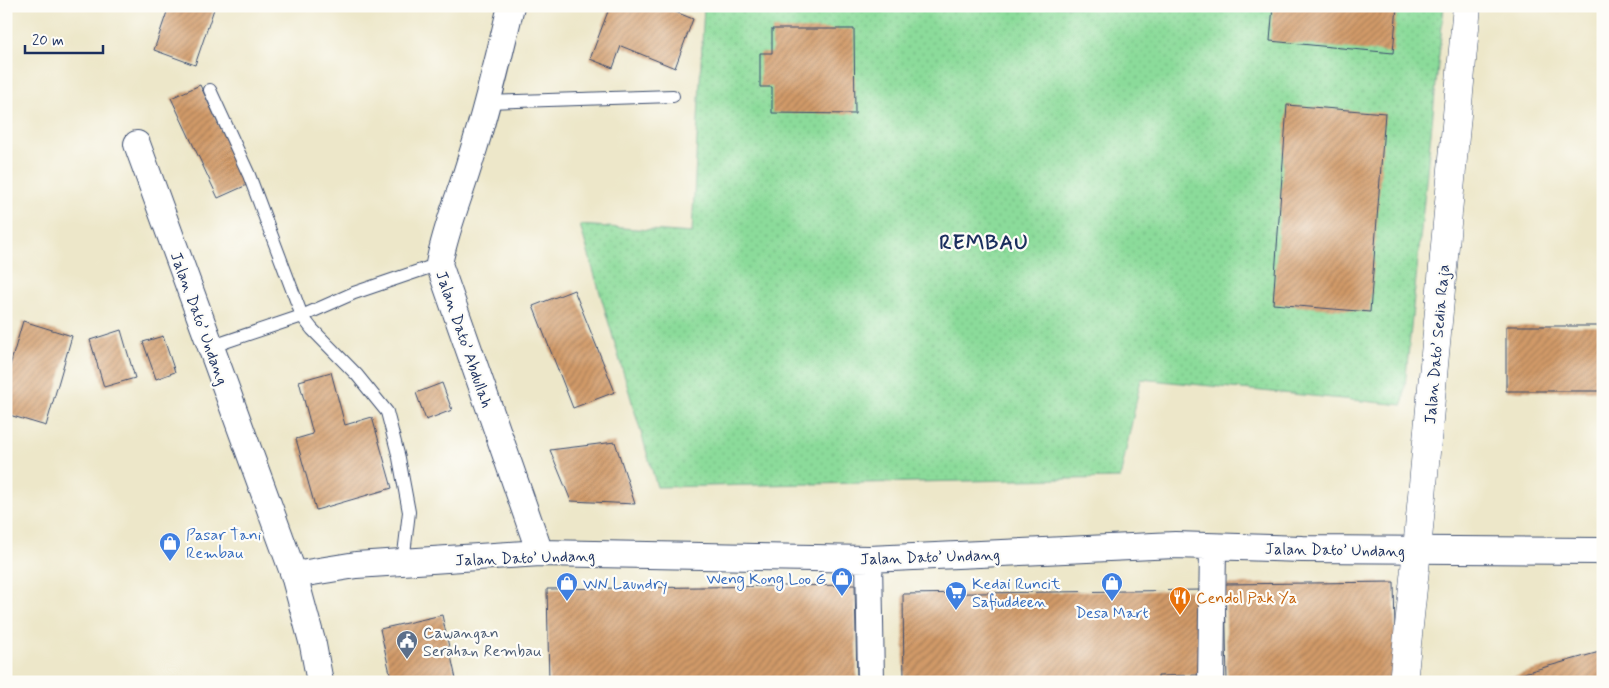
<svg xmlns="http://www.w3.org/2000/svg" width="1609" height="688" viewBox="0 0 1609 688" font-family="Mynerve,sans-serif">
  <style>
    .park { fill: url(#park-dots); stroke: #53857c }
    .building { fill: url(#building-hatch) }
    .lines { fill: none; stroke-linecap: round; stroke-linejoin: round }
    .service-casing { stroke: #3a4b6e; stroke-width: 14 }
    .minor-casing { stroke: #3a4b6e; stroke-width: 28 }
    .tertiary-casing { stroke: #3a4b6e; stroke-width: 29 }
    .service { stroke: #fff; stroke-width: 12 }
    .minor { stroke: #fff; stroke-width: 26 }
    .tertiary { stroke: #fff; stroke-width: 28 }
    .labels { text-anchor: middle; stroke-width: 4.5; stroke-linejoin: round; paint-order: stroke }
    .street-label { font-size: 16px; fill: #1b2f5e; stroke: #fdfcf7 }
    .shop-label { font-size: 16px; fill: #366cbe; stroke: #fdfcf7; text-anchor: start }
    .food-label { font-size: 16px; fill: #c56008; stroke: #fdfcf7; text-anchor: start }
    .service-label { font-size: 16px; fill: #4e5e75; stroke: #fdfcf7; text-anchor: start }
    .district-label { font-size: 21px; font-weight: bold; letter-spacing: 1px; fill: #1b2f5e; stroke: #fdfcf7 }
  </style>
  <defs>
    <pattern id="park-dots" width="8" height="8" patternUnits="userSpaceOnUse" patternTransform="scale(1.25)"><rect width="8" height="8" fill="#8bdb9a"/><path d="M2 2h.1M6 6h.1" fill="none" stroke="#77bc87" stroke-width="1.8" stroke-linecap="round"/></pattern>
    <pattern id="building-hatch" width="6" height="6" patternUnits="userSpaceOnUse" patternTransform="scale(1.25)"><rect width="6" height="6" fill="#d19a68"/><path d="M-1 1l2-2M0 6l6-6M5 7l2-2" fill="none" stroke="#a97e59"/></pattern>
  </defs>
  <rect width="100%" height="100%" fill="#fdfcf7"/>
  <filter id="ink" filterUnits="userSpaceOnUse"><feTurbulence type="fractalNoise" baseFrequency=".02" numOctaves="2"/><feDisplacementMap in="SourceGraphic" scale="10" xChannelSelector="R" yChannelSelector="G"/><feConvolveMatrix kernelMatrix="1 2 1 2 8 2 1 2 1" color-interpolation-filters="sRGB"/></filter>
  <filter id="wash" filterUnits="userSpaceOnUse"><feTurbulence type="fractalNoise" baseFrequency=".0096" numOctaves="4" result="noise"/><feDisplacementMap in="SourceGraphic" scale="20" xChannelSelector="R" yChannelSelector="G"/><feGaussianBlur stdDeviation="1.12" result="paint"/><feColorMatrix in="noise" values="0 0 0 0 0 0 0 0 0 0 0 0 0 0 0 0 0 1.4 0 .05"/><feComposite in="paint" operator="in"/></filter>
  <g filter="url(#wash)">
    <rect width="100%" height="100%" fill="#ede7c9"/>
    <path class="park" d="M 704,6 L 1444,6 L 1403,405 L 1141,379 L 1120,478 L 657,487 L 580,225 L 692,233 Z"/>
    <g id="blocks">
      <path class="building" d="M 169,6 L 215,6 L 195,65 L 154,50 Z
        M 610,6 L 661,6 L 693,19 L 675,68 L 621,46 L 613,68 L 590,59 Z
        M 1273,6 L 1397,6 L 1393,53 L 1270,41 Z
        M 772,29 L 854,29 L 855,114 L 772,113 L 772,87 L 760,87 L 760,53 L 772,53 Z
        M 200,85 L 247,185 L 218,198 L 171,98 Z
        M 1287,105 L 1385,113 L 1370,312 L 1273,304 Z
        M 574,290 L 615,392 L 573,408 L 533,306 Z
        M 23,321 L 72,336 L 46,426 L 6,414 L 6,379 Z
        M 1506,326 L 1603,326 L 1603,391 L 1506,391 Z
        M 121,330 L 135,378 L 104,387 L 90,340 Z
        M 163,336 L 175,372 L 156,379 L 143,342 Z
        M 331,372 L 345,425 L 372,417 L 392,488 L 316,510 L 296,439 L 313,434 L 299,381 Z
        M 442,383 L 452,410 L 426,420 L 416,393 Z
        M 615,442 L 635,504 L 571,501 L 550,450 Z
        M 1394,582 L 1396,682 L 1227,682 L 1225,584 Z
        M 855,585 L 857,682 L 549,682 L 547,589 Z
        M 1202,590 L 1204,675 L 1158,676 L 1158,682 L 904,682 L 903,594 Z
        M 442,615 L 456,679 L 443,682 L 392,682 L 380,629 Z
        M 1603,651 L 1603,682 L 1495,682 L 1495,681 Z"/>
    </g>
  </g>
  <g filter="url(#ink)">
    <use href="#blocks" fill-opacity="0" stroke="#3a4b6e" stroke-width="1"/>
    <g class="lines">
      <g class="service-casing">
        <path id="service" d="M 210,90 L 249,175 L 302,316 L 312,329 L 357,375 L 387,412 L 399,458 L 409,512 L 403,562
          M 488,102 L 673,96
          M 210,347 L 302,316 L 354,293 L 439,264"/>
      </g>
      <g class="minor-casing">
        <path id="minor" d="M 511,6 C 499,57 487,108 471,158 C 461,193 446,227 439,264 L 540,553
          M 137,144 L 294,575 L 313,645 L 320,682
          M 869,559 L 871,682
          M 294,575 L 356,565 L 540,553 L 869,559 L 1175,545 L 1302,549 L 1603,551
          M 1211,682 L 1213,547"/>
      </g>
      <g class="tertiary-casing">
        <path id="tertiary" d="M 1403,682 L 1417,550 L 1467,6"/>
      </g>
      <use href="#service" class="service"/>
      <use href="#minor" class="minor"/>
      <use href="#tertiary" class="tertiary"/>
    </g>
  </g>
  <defs>
    <g id="shop-pin" transform="scale(1.125)"><path d="M0 17L-7.5 6A9.5 9.5 0 1 1 7.5 6Z" fill="#3f7fe0" stroke="#fdfcf7"/><path d="M-5-2.5h2.3a2.7 3.5 0 0 1 5.4 0H5L5.5 6h-11ZM-1.5-2.5h3a1.5 2.3 0 0 0-3 0Z" fill="#fff"/></g>
    <g id="supermarket-pin" transform="scale(1.125)"><path d="M0 17L-7.5 6A9.5 9.5 0 1 1 7.5 6Z" fill="#3f7fe0" stroke="#fdfcf7"/><path d="M-6-5.5h2.5l.6 2H6L4.5 2H-2.5L-4.4-4H-6ZM-1.5 3.2a1.3 1.3 0 1 0 .1 0ZM3 3.2a1.3 1.3 0 1 0 .1 0Z" fill="#fff"/></g>
    <g id="restaurant-pin" transform="scale(1.125)"><path d="M0 17L-7.5 6A9.5 9.5 0 1 1 7.5 6Z" fill="#e8710a" stroke="#fdfcf7"/><path d="M-5-6h1v4h1v-4h1v4h1v-4h1v5L-1.5 .5V6h-2V.5L-5-1ZM5-6V6H3V1.5H1.5Q1.5-4 5-6Z" fill="#fff"/></g>
    <g id="civic-pin" transform="scale(1.125)"><path d="M0 17L-7.5 6A9.5 9.5 0 1 1 7.5 6Z" fill="#5c6f8a" stroke="#fdfcf7"/><path d="M-.6-6.5H3V-4.5H.6V-3L4-1V1h2V6H-6V1h2V-1L-.6-3ZM-1.2 2.5V6h2.4V2.5Z" fill="#fff"/></g>
  </defs>
  <g fill-rule="evenodd">
    <use href="#shop-pin" x="170" y="543"/>
    <use href="#shop-pin" x="842" y="578"/>
    <use href="#shop-pin" x="567" y="583"/>
    <use href="#shop-pin" x="1112" y="583"/>
    <use href="#supermarket-pin" x="956" y="592"/>
    <use href="#restaurant-pin" x="1180" y="597"/>
    <use href="#civic-pin" x="407" y="641"/>
  </g>
  <g class="labels">
    <g class="street-label">
      <text transform="translate(200 318) rotate(70)" y="6">Jalan Dato’ Undang</text>
      <text transform="translate(465 339) rotate(71)" y="6">Jalan Dato’ Abdullah</text>
      <text transform="translate(1436 344) rotate(-85)" y="6">Jalan Dato’ Sedia Raja</text>
      <text transform="translate(1335 549) rotate(1)" y="6">Jalan Dato’ Undang</text>
      <text transform="translate(930 556) rotate(-2)" y="6">Jalan Dato’ Undang</text>
      <text transform="translate(525 557) rotate(-2)" y="6">Jalan Dato’ Undang</text>
    </g>
    <g class="shop-label">
      <text x="186" y="540">Pasar Tani<tspan x="186" dy="18">Rembau</tspan></text>
      <text x="826" y="584" text-anchor="end">Weng Kong Loo G</text>
      <text x="583" y="589">WN Laundry</text>
      <text x="972" y="589">Kedai Runcit<tspan x="972" dy="18">Safiuddeen</tspan></text>
      <text x="1112" y="618" text-anchor="middle">Desa Mart</text>
    </g>
    <g class="food-label">
      <text x="1196" y="603">Cendol Pak Ya</text>
    </g>
    <g class="service-label">
      <text x="423" y="638">Cawangan<tspan x="423" dy="18">Serahan Rembau</tspan></text>
    </g>
    <g class="district-label">
      <text x="984" y="249">REMBAU</text>
    </g>
  </g>
  <rect width="1609" height="688" fill="none" stroke="#fdfcf7" stroke-width="25"/>
  <path d="M25 45v8h78v-8" fill="none" stroke="#1b2f5e" stroke-width="2.5"/>
  <text x="32" y="45" font-size="15" fill="#1b2f5e" stroke="#fdfcf7" stroke-width="4" paint-order="stroke">20 m</text>
</svg>
